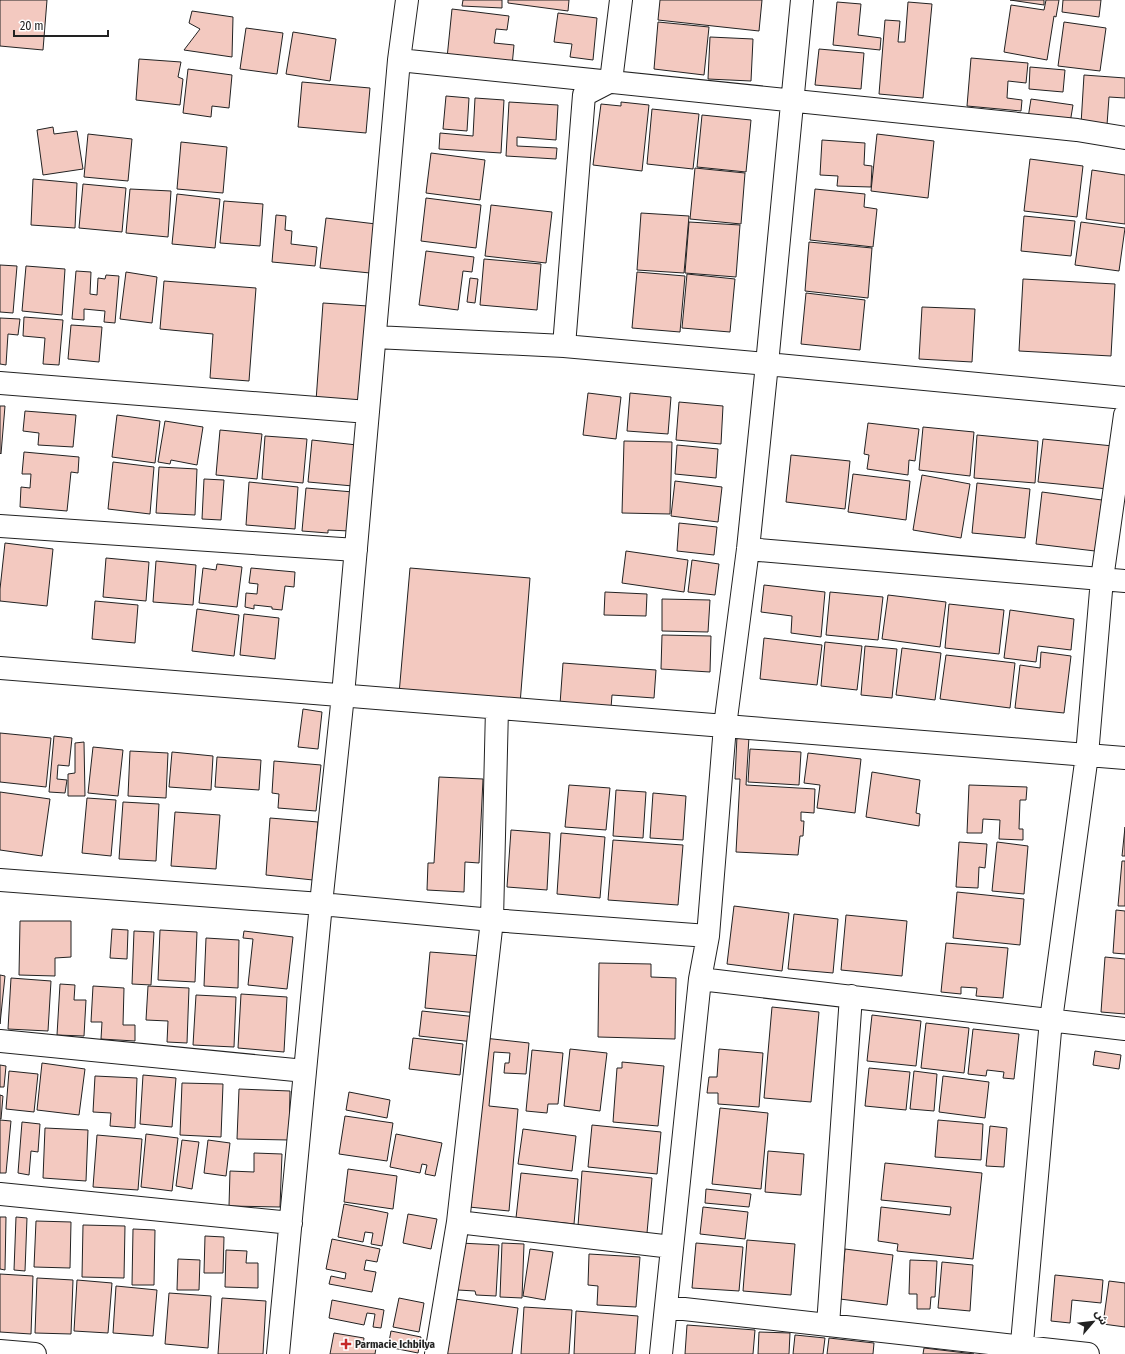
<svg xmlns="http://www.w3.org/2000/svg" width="1125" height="1354" viewBox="0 0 1125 1354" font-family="'Fira Sans Condensed','Noto Sans Arabic',sans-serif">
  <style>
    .building { fill: #f3c9c0; stroke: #222 }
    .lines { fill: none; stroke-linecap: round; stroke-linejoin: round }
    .street-casing { stroke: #222; stroke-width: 24 }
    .street { stroke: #fff; stroke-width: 22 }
    .poi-dot { fill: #c62828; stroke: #fff; stroke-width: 1.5 }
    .labels { text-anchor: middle; stroke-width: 3; stroke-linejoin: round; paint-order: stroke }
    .poi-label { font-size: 11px; font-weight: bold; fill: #222; stroke: #fff; text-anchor: start }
  </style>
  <rect width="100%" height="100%" fill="#fff"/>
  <path class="building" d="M 0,0 L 47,0 L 43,50 L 0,46 Z
    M 463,0 L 502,0 L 502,8 L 462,6 Z
    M 508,0 L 569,0 L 568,11 L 508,3 Z
    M 660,0 L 762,0 L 759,31 L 658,20 Z
    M 1010,0 L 1044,0 L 1044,5 Z
    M 1046,0 L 1059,0 L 1056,17 L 1054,16 L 1047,60 L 1004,52 L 1011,5 L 1044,10 Z
    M 1063,0 L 1101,0 L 1099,17 L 1062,12 Z
    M 837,2 L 861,4 L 858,35 L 881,38 L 880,50 L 833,45 Z
    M 908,2 L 932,4 L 923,98 L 879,94 L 885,20 L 900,21 L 898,42 L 905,42 Z
    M 452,9 L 509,16 L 507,30 L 496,29 L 494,43 L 514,45 L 512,66 L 447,58 Z
    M 192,11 L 233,17 L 232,57 L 184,50 L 200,29 L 189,23 Z
    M 558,13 L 597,18 L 593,60 L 570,57 L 572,44 L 554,42 Z
    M 658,22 L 709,27 L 704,75 L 654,69 Z
    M 1064,22 L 1106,28 L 1100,71 L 1058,66 Z
    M 246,28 L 283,33 L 277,74 L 240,69 Z
    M 293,32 L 336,39 L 330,81 L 286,74 Z
    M 710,37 L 753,39 L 751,81 L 708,79 Z
    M 819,49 L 864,53 L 861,89 L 815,85 Z
    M 971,58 L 1028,63 L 1026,83 L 1008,81 L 1007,98 L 1022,100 L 1021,111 L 967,106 Z
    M 139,59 L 181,62 L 178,77 L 183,79 L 180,105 L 136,100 Z
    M 1030,67 L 1065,70 L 1063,92 L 1029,89 Z
    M 188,69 L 232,75 L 229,108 L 212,106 L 211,117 L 183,113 Z
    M 1084,75 L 1125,78 L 1125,98 L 1109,97 L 1107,125 L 1081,124 Z
    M 302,82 L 370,88 L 366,133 L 298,127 Z
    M 446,96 L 469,98 L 467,131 L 443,129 Z
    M 475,98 L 504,100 L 501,153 L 439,149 L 440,133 L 473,136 Z
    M 1031,99 L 1073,105 L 1070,123 L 1028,118 Z
    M 509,102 L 558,105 L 556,140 L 517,137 L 517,146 L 557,148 L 556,159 L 506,156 Z
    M 621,102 L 649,105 L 642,171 L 593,165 L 601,104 L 621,106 Z
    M 652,109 L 699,114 L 693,169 L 647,164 Z
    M 702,115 L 751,120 L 746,172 L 697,167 Z
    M 53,127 L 54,134 L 77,131 L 83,169 L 43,175 L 37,130 Z
    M 88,134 L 132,139 L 128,181 L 84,177 Z
    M 877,134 L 934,141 L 928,198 L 871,191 Z
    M 822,140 L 865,143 L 864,165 L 872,166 L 871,187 L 837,186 L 838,176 L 820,175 Z
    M 181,142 L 227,147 L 223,193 L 177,189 Z
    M 431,153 L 485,160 L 480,200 L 426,193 Z
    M 1030,159 L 1083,166 L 1077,217 L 1024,211 Z
    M 695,168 L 745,173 L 741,224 L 690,219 Z
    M 1092,170 L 1125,175 L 1125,224 L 1086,219 Z
    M 33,179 L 77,183 L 75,228 L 31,225 Z
    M 83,184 L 126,188 L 122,232 L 79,228 Z
    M 130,189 L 171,191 L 168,237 L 126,233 Z
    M 815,189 L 865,194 L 864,207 L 877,209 L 873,247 L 810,240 Z
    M 177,194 L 220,199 L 215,248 L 172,244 Z
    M 426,198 L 481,205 L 476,248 L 421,241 Z
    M 224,201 L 263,204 L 260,246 L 220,243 Z
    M 491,205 L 552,212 L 546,263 L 485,256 Z
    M 641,213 L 689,216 L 684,273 L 637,270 Z
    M 276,215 L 286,216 L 285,230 L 292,231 L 291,244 L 317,247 L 315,266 L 272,262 Z
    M 1024,216 L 1075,221 L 1071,256 L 1021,251 Z
    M 326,218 L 376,224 L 370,273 L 320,268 Z
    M 689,222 L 740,225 L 736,277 L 685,273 Z
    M 1081,222 L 1125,228 L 1119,271 L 1075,265 Z
    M 809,242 L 872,248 L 868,298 L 805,291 Z
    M 426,251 L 474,257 L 472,272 L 463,271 L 458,310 L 419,305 Z
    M 484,259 L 541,264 L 537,310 L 480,305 Z
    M 0,265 L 17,266 L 13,313 L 0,312 Z
    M 26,266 L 65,269 L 62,315 L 22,311 Z
    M 76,271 L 91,272 L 90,294 L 97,295 L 98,278 L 105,279 L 106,275 L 119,276 L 115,323 L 104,322 L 105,311 L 84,309 L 84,320 L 72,319 Z
    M 126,272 L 157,277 L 152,323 L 120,319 Z
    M 637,272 L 685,276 L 680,332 L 632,328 Z
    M 687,274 L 735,279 L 730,332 L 682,328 Z
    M 470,278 L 478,279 L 475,303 L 467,302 Z
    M 1023,279 L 1115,284 L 1111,356 L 1019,351 Z
    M 164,281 L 256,288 L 249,381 L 210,378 L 213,334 L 160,329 Z
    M 806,293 L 865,300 L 860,350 L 801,344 Z
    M 323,303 L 368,306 L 361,404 L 316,401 Z
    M 922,307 L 975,309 L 972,362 L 919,359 Z
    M 24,317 L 63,320 L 59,365 L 43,364 L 45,338 L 23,336 Z
    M 0,318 L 20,319 L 18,335 L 8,334 L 6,365 L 0,364 Z
    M 71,325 L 102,327 L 99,362 L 68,359 Z
    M 588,393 L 621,397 L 616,439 L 583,435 Z
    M 630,393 L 671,397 L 668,434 L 627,431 Z
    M 679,402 L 723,406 L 721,444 L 676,440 Z
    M 0,406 L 5,406 L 1,454 L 0,453 Z
    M 25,411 L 76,415 L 73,447 L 38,445 L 39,433 L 23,431 Z
    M 117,415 L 160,421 L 155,463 L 112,457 Z
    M 165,421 L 203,427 L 197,465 L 171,460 L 170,464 L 158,462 Z
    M 868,423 L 919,429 L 915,461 L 909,460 L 908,475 L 867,469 L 869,455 L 864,454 Z
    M 923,427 L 974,432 L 970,476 L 919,470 Z
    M 220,430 L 262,434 L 257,479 L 216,475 Z
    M 977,435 L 1038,441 L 1035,483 L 974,478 Z
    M 265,436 L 307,439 L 303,483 L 262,479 Z
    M 1043,439 L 1113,446 L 1108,489 L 1038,482 Z
    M 312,440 L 357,445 L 353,486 L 308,482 Z
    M 624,441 L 672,442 L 670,514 L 622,513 Z
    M 677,445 L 718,449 L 716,478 L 675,474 Z
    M 24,452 L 79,457 L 78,473 L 71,472 L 67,511 L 20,507 L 21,487 L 30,488 L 31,474 L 22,474 Z
    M 791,455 L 850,461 L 845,509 L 786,502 Z
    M 113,462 L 154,467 L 150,514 L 108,509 Z
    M 159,467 L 197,469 L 195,515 L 156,513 Z
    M 853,474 L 910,481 L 906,520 L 848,512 Z
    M 922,475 L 970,484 L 961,538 L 913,530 Z
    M 204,479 L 224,480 L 221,520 L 202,519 Z
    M 675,481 L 722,487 L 718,522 L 671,516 Z
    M 249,482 L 298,487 L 295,529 L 246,525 Z
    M 977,483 L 1030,489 L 1025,538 L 972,533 Z
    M 306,488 L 353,492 L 350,531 L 328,530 L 328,533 L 302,531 Z
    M 1042,492 L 1102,500 L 1095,551 L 1036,544 Z
    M 679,523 L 717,527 L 714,555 L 677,551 Z
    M 5,543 L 53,549 L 47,606 L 0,601 L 0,589 Z
    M 626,551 L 688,560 L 684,592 L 622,583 Z
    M 106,558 L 149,562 L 146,601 L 103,597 Z
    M 692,560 L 719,564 L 715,595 L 688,592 Z
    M 156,561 L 196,565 L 193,605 L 153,602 Z
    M 217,564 L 242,567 L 237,607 L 199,603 L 203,568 L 216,570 Z
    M 251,568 L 295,572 L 294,587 L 285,586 L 282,610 L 272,609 L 272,607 L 254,605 L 254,609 L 245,607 L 246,593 L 257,594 L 258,584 L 249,583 Z
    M 410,568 L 530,578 L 520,704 L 399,694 Z
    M 764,585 L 825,592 L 821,637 L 791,633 L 792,616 L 761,612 Z
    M 605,592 L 647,594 L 646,616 L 604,615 Z
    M 830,592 L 883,597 L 878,640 L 826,635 Z
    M 888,595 L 946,602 L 940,647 L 882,639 Z
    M 662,599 L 710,600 L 708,632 L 662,631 Z
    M 95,601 L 138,605 L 135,643 L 92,639 Z
    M 949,604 L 1004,610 L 999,654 L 945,648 Z
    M 197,609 L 239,615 L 234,656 L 192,651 Z
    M 1010,610 L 1074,619 L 1071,650 L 1038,646 L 1036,662 L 1004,658 Z
    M 244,614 L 279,618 L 275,659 L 240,655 Z
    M 662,635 L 711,636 L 710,672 L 661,669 Z
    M 764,638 L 822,645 L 817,685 L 760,679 Z
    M 825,642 L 862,646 L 857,690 L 821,686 Z
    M 865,646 L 897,649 L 892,698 L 861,695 Z
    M 902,648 L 941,653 L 935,700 L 896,695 Z
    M 1041,652 L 1071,656 L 1064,713 L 1015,708 L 1020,665 L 1040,668 Z
    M 946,655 L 1015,663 L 1010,708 L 940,699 Z
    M 563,663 L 656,670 L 654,698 L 612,695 L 611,708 L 560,704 Z
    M 303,709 L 322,712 L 318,749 L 298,747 Z
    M 0,733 L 51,738 L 46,787 L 0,782 Z
    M 54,736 L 72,738 L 69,766 L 58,765 L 57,779 L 67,780 L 65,793 L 49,792 Z
    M 737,736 L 749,737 L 746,785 L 815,789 L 814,813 L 801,812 L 801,821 L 804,821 L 803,836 L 800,836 L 798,855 L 736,852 L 740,779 L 735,779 Z
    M 84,742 L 85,796 L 68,796 L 68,774 L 75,773 L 75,743 Z
    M 93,747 L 123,750 L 118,796 L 88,793 Z
    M 750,749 L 801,752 L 799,785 L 748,782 Z
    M 130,751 L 168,753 L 166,798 L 128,796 Z
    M 172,752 L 213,756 L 211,790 L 169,787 Z
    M 808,753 L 861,759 L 855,813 L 817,808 L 820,785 L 804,783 Z
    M 217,757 L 261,760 L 259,790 L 215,787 Z
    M 274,761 L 321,765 L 316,811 L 278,808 L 279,794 L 272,793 Z
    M 872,772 L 920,780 L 916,813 L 920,814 L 919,826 L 866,817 Z
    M 439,777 L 483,779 L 479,863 L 465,862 L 464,892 L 427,890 L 428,863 L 434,863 Z
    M 569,785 L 610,788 L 606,830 L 565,827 Z
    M 969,785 L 1027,787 L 1026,800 L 1020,800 L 1019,829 L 1023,829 L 1023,840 L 999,839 L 1000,820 L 983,819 L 982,833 L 967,833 Z
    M 616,790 L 646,792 L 643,838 L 613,836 Z
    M 0,792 L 50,799 L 42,856 L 0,850 Z
    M 653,793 L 686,796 L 683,840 L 650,838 Z
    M 87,798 L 116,800 L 111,856 L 82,853 Z
    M 123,802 L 159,804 L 156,861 L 119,859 Z
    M 175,812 L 220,815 L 216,869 L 171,866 Z
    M 270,818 L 318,822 L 313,880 L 266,875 Z
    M 1125,827 L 1125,856 L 1122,856 Z
    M 511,830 L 550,833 L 547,890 L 507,887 Z
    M 561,833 L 605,837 L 600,898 L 557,894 Z
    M 613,840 L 683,845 L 678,905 L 608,900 Z
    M 959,842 L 987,844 L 985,868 L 979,867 L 978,888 L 956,887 Z
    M 997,842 L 1028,846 L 1024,894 L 992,891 Z
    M 1122,861 L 1125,861 L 1125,906 L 1118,906 Z
    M 957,892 L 1024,899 L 1020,945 L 953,938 Z
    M 734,906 L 789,913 L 782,971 L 727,964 Z
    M 1116,910 L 1125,911 L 1125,954 L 1113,953 Z
    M 794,914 L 838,919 L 833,973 L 788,969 Z
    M 846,915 L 907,921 L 902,976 L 841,970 Z
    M 20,921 L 71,921 L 71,957 L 55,958 L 55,976 L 19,975 Z
    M 112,929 L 128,930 L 127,959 L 110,958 Z
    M 160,930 L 197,932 L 195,982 L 158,980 Z
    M 134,931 L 154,932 L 151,985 L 132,984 Z
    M 244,931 L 293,937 L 287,989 L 248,985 L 253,939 L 243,938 Z
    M 206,938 L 239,940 L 238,988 L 204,986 Z
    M 946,943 L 1008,948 L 1003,998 L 976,996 L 977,988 L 961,987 L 961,994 L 941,992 Z
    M 430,952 L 482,956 L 478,1013 L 425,1008 Z
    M 1105,957 L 1125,959 L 1125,1014 L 1101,1012 Z
    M 599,963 L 651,964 L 651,977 L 676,978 L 675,1039 L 598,1037 Z
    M 0,975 L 5,976 L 0,1024 Z
    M 11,978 L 51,981 L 48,1031 L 8,1029 Z
    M 60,984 L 75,985 L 74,1000 L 86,1000 L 84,1036 L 57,1035 Z
    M 93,986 L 124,988 L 123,1025 L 135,1025 L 135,1041 L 101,1039 L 102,1022 L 91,1022 Z
    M 148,986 L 189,988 L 187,1043 L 167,1042 L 168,1021 L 146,1020 Z
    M 241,994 L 287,997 L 284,1052 L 238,1048 Z
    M 196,995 L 236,997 L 234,1047 L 193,1045 Z
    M 772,1007 L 819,1012 L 811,1102 L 764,1098 Z
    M 422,1011 L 477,1017 L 474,1042 L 419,1036 Z
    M 872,1015 L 921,1021 L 916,1066 L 867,1061 Z
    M 926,1023 L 969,1028 L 964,1073 L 921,1068 Z
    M 973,1029 L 1019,1034 L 1014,1079 L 1003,1078 L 1004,1072 L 987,1070 L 986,1076 L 968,1074 Z
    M 413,1038 L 463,1044 L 460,1075 L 409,1069 Z
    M 484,1038 L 529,1043 L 526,1074 L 504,1073 L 505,1063 L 509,1063 L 510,1053 L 494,1052 L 489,1106 L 518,1109 L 509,1211 L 469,1207 Z
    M 570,1049 L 607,1053 L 600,1111 L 564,1106 Z
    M 719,1049 L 763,1053 L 759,1107 L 718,1104 L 718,1093 L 707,1093 L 709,1077 L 717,1077 Z
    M 532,1050 L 563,1053 L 558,1104 L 548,1104 L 547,1113 L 526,1111 Z
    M 1095,1051 L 1121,1055 L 1119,1069 L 1093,1065 Z
    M 622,1062 L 664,1066 L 658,1126 L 613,1122 L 617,1068 L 622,1068 Z
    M 42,1063 L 85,1069 L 79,1115 L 37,1110 Z
    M 0,1065 L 6,1066 L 4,1087 L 0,1087 Z
    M 869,1068 L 910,1072 L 906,1110 L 865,1106 Z
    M 9,1071 L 38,1074 L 34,1112 L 6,1109 Z
    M 914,1071 L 937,1074 L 934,1111 L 910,1109 Z
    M 143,1075 L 176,1078 L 172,1127 L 140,1124 Z
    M 95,1076 L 137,1078 L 135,1128 L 110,1126 L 111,1113 L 93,1112 Z
    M 943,1076 L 989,1082 L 985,1118 L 939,1112 Z
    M 182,1083 L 223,1084 L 221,1137 L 180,1135 Z
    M 239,1089 L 290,1091 L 289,1140 L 237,1139 Z
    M 349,1092 L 390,1100 L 387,1118 L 346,1110 Z
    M 0,1095 L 3,1096 L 1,1119 L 0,1119 Z
    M 720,1108 L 768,1113 L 761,1189 L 712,1184 Z
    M 345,1116 L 393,1123 L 387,1161 L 339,1154 Z
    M 0,1120 L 11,1121 L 6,1173 L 0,1173 Z
    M 938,1120 L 983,1124 L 981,1160 L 935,1157 Z
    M 22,1122 L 40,1124 L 38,1152 L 31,1151 L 29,1175 L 18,1173 Z
    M 592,1125 L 661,1132 L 657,1174 L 588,1167 Z
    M 990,1126 L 1007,1128 L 1004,1167 L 986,1166 Z
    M 45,1128 L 88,1130 L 86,1181 L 43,1178 Z
    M 523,1129 L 576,1136 L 572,1171 L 518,1164 Z
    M 146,1134 L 178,1138 L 172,1191 L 141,1187 Z
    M 396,1134 L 442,1143 L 435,1176 L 425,1174 L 427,1165 L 422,1164 L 420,1173 L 390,1167 Z
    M 97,1135 L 142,1139 L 138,1190 L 93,1187 Z
    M 182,1140 L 199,1142 L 192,1189 L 176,1186 Z
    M 208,1140 L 230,1143 L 226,1176 L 204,1173 Z
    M 768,1151 L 804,1154 L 801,1195 L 765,1192 Z
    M 254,1153 L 282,1154 L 280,1207 L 229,1206 L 230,1171 L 254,1172 Z
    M 885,1163 L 982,1173 L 973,1259 L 897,1251 L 898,1244 L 878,1241 L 881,1207 L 950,1215 L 951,1207 L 881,1200 Z
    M 348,1169 L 397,1176 L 393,1209 L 344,1202 Z
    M 582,1171 L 652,1178 L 647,1233 L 578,1226 Z
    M 521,1173 L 578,1179 L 574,1224 L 516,1218 Z
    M 706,1189 L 751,1194 L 749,1207 L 705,1203 Z
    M 344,1204 L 388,1213 L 382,1246 L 371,1244 L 373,1233 L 365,1232 L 363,1242 L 338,1237 Z
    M 703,1207 L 748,1212 L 745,1239 L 700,1234 Z
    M 408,1214 L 437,1219 L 431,1249 L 403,1243 Z
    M 0,1217 L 6,1217 L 5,1270 L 0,1269 Z
    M 16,1217 L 27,1218 L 25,1271 L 14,1270 Z
    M 36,1221 L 71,1222 L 70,1268 L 34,1267 Z
    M 83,1225 L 125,1226 L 124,1278 L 82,1277 Z
    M 133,1229 L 155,1230 L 154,1285 L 132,1285 Z
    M 205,1236 L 224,1237 L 223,1273 L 204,1273 Z
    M 332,1239 L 380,1249 L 377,1262 L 366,1260 L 364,1270 L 376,1272 L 372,1292 L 329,1284 L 331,1276 L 345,1279 L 346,1273 L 326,1269 Z
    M 747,1240 L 795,1244 L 791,1295 L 743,1291 Z
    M 460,1243 L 499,1245 L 496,1296 L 476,1295 L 475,1291 L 458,1290 Z
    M 502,1243 L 524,1244 L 522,1298 L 500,1297 Z
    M 696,1243 L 743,1247 L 739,1291 L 692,1288 Z
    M 530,1249 L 553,1252 L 545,1300 L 523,1296 Z
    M 845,1249 L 893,1255 L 887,1305 L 840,1299 Z
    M 226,1250 L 247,1251 L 246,1263 L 258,1263 L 258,1288 L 225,1287 Z
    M 589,1254 L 640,1257 L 636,1307 L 597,1305 L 598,1286 L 588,1285 Z
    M 178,1259 L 200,1260 L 199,1290 L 177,1290 Z
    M 910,1260 L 937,1261 L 935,1297 L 931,1297 L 930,1309 L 917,1309 L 917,1294 L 909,1294 Z
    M 942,1262 L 973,1265 L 970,1311 L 938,1308 Z
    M 0,1274 L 33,1276 L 31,1334 L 0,1332 Z
    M 1055,1275 L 1103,1280 L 1101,1303 L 1072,1300 L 1070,1323 L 1051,1321 Z
    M 37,1278 L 73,1280 L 71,1334 L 35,1333 Z
    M 77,1280 L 112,1283 L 108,1333 L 74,1331 Z
    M 1109,1281 L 1125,1283 L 1125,1327 L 1103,1324 Z
    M 116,1286 L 157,1290 L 153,1336 L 113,1333 Z
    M 169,1293 L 211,1296 L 208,1348 L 165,1344 Z
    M 222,1298 L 266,1301 L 263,1354 L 218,1354 Z
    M 399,1298 L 424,1303 L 419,1332 L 393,1327 Z
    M 455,1299 L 518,1308 L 512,1354 L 447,1354 Z
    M 332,1300 L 384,1310 L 381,1328 L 373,1327 L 375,1314 L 367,1313 L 364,1325 L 329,1318 Z
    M 524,1307 L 572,1310 L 569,1354 L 521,1354 Z
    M 576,1311 L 638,1316 L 635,1354 L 574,1354 Z
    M 687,1325 L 755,1330 L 753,1354 L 685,1354 Z
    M 391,1331 L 421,1337 L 418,1353 L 388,1347 Z
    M 759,1332 L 790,1333 L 789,1354 L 758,1354 Z
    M 334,1333 L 364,1338 L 363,1345 L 376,1348 L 375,1354 L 330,1354 Z
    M 795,1335 L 825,1338 L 823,1354 L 793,1354 Z
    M 829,1338 L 874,1343 L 873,1354 L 827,1354 Z
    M 924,1348 L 974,1354 L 923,1354 Z"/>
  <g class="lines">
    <g class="street-casing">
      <path id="street" d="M 399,60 L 1077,130 L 1125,138
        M 375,337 L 564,346 L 767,364 L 1125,398
        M 564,346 L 584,95 L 611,81 L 621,0
        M 0,383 L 368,412
        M 0,526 L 356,550
        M 748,549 L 1125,581
        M 0,668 L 1125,758
        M 0,880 L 321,904 L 492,920 L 708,936
        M 700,979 L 1125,1029
        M 0,1041 L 305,1071
        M 0,1194 L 291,1223
        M 458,1222 L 672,1247
        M 666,1307 L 1088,1354
        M 828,1325 L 851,996
        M 0,1351 L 35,1354
        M 278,1354 L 321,904 L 343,695 L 399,60 L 407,0
        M 436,1354 L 458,1222 L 492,920 L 497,708
        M 661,1354 L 700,979 L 708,936 L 725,726 L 748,549 L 767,364 L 802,0
        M 1021,1354 L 1051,1020 L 1087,755 L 1102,579 L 1125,415"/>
    </g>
    <use href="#street" class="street"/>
  </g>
  <path class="poi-dot" d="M344 1338h4v4h4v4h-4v4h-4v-4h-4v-4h4z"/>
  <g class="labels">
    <g class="poi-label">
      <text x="355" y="1348">Parmacie Ichbilya</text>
    </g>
  </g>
  <g transform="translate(1093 1322) rotate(62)" stroke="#ffffff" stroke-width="3" paint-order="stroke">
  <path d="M0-3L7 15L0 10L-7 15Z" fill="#222222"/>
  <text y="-6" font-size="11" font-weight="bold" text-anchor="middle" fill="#222222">ش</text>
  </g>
  <path d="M14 30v6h94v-6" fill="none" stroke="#222222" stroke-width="2"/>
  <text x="20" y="30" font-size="12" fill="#222222" stroke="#ffffff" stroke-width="3" paint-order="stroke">20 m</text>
</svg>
